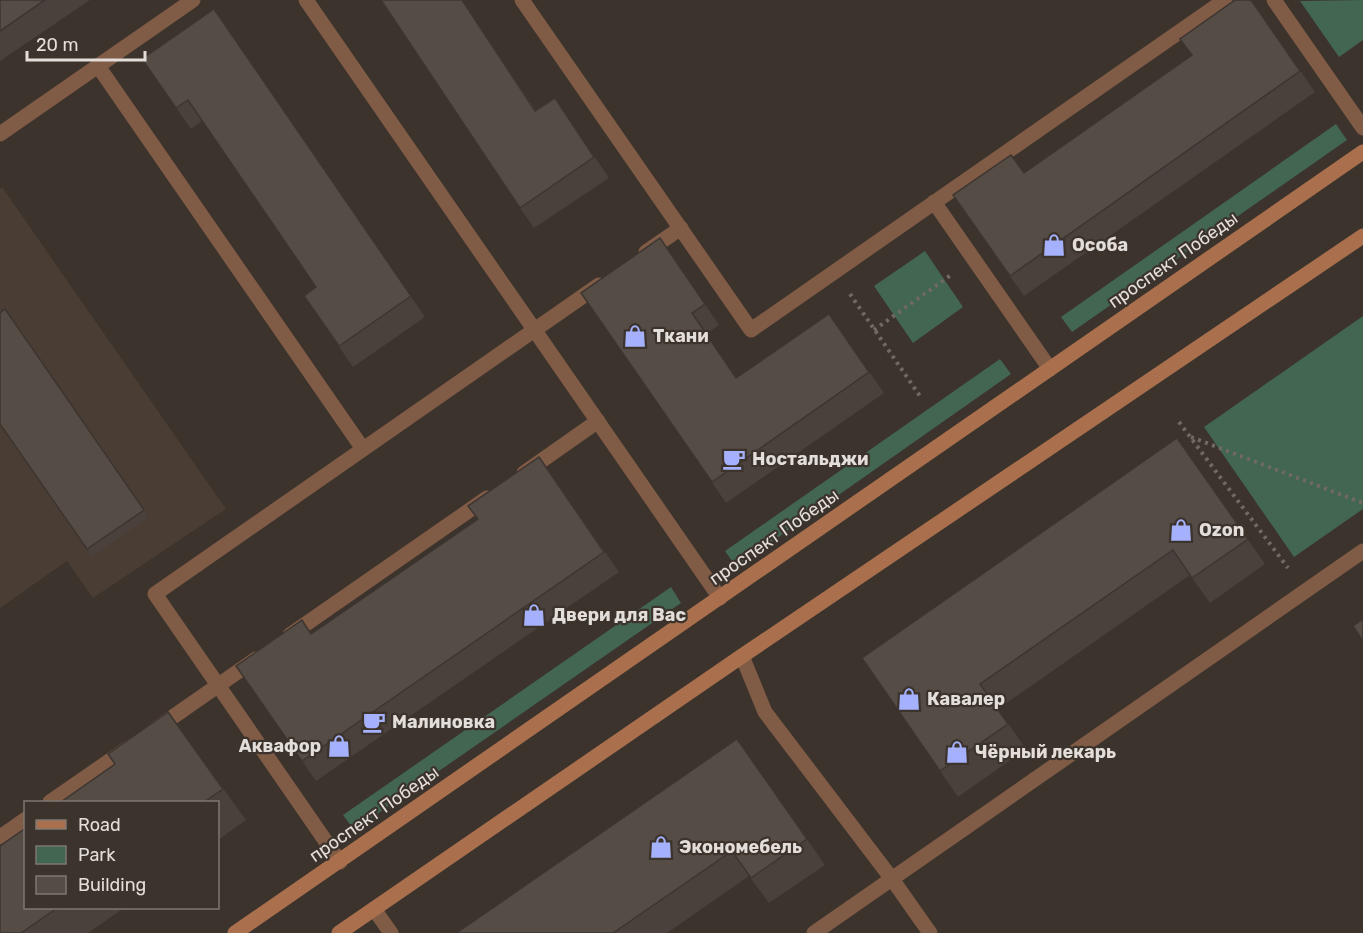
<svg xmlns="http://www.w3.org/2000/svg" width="1363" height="933" viewBox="0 0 1363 933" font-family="Rubik,sans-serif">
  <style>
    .built { fill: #4a3d33 }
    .green { fill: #426650 }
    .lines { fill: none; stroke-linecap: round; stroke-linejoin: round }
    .path { stroke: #716963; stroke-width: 4; stroke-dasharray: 3 4.5; stroke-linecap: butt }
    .lane { stroke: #805b46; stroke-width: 15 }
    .street { stroke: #805b46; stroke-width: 15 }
    .secondary { stroke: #aa704e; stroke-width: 15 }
    .wall { fill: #4a413c }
    .building { fill: #564c46; stroke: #3c3531; stroke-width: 1.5 }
    .labels { text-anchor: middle; stroke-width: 4.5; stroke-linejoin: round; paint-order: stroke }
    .poi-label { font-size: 18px; font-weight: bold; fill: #e4deda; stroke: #3b332c; text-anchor: start }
    .street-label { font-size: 18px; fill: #e4deda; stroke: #3b332c }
  </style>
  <rect width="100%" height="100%" fill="#3b332c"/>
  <path class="built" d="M 2,187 L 226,509 L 93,598 L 67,561 L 0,608 L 0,189 Z"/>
  <path class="green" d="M 1363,0 L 1363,40 L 1339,57 L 1300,1 Z
    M 1336,124 L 1347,140 L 1072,332 L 1061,317 Z
    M 925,251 L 963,307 L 913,343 L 874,286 Z
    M 1363,316 L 1363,509 L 1294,557 L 1204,427 Z
    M 1000,359 L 1011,374 L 736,567 L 725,551 Z
    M 671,587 L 681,603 L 354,830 L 343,815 Z"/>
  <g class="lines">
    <path class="path" d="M 850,294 L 922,399
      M 874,330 L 951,275
      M 1179,422 L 1288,568
      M 1191,437 L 1363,503"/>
    <path class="lane" d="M 522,0 L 751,330 L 1225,0
      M 1274,0 L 1363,128
      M 98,66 L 363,449
      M 0,134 L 193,0
      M 934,202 L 1050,369
      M 646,252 L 681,228
      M 524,473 L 598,421
      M 290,635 L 487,498
      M 157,728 L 256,659
      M 50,802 L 128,748
      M 0,837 L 26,819
      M 340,862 L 155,594 L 599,285
      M 814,933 L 1363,551"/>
    <path class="street" d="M 306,0 L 720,598
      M 742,656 L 765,712 L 892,879 L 930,933
      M 374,909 L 391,933"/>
    <path class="secondary" d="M 235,933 L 1363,152
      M 339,933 L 742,656 L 1363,236"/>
  </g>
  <path class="wall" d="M 0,0 L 90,0 L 0,61 Z
    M 462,0 L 536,110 L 555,98 L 609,178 L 534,228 L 520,208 Z
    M 1251,0 L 1315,92 L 1024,296 L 953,195 L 1024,173 L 1192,56 Z
    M 214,9 L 425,317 L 353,367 L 304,296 L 316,287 L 202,121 L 191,129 L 142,59 Z
    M 660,238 L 719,325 L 706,334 L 737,378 L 829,314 L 884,393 L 726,503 L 581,293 Z
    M 5,309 L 149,517 L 92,557 L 0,424 Z
    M 1177,438 L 1265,564 L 1210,603 L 1190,575 L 998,709 L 1026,749 L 958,797 L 862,658 Z
    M 539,457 L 619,572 L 316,781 L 236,666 L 312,634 L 478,519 Z
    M 168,712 L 246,820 L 218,840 L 218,802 L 61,802 L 115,764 Z
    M 737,739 L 825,865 L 769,903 L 749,876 L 667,933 L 459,933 Z
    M 26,908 L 124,908 L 88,933 L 0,933 Z"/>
  <path class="building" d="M 0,0 L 45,0 L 0,31 Z
    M 381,0 L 462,0 L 535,111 L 555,98 L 594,157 L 520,208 Z
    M 1235,0 L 1251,0 L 1300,71 L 1010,276 L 953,195 L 1011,155 L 1024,173 L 1192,55 L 1180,39 Z
    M 214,9 L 411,296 L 339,346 L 304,296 L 316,287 L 188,100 L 176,108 L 142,59 Z
    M 660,238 L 705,304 L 692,313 L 736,378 L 829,314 L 869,372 L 712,482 L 581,293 Z
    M 5,309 L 144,510 L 87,549 L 0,424 L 0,313 Z
    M 1177,438 L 1248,539 L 1192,578 L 1173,550 L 980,684 L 1008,724 L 940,771 L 862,658 Z
    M 539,457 L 604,552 L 302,761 L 236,666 L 302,620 L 311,634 L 478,519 L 468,506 Z
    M 1363,619 L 1363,641 L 1353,626 Z
    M 168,712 L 223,789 L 204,802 L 61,802 L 115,764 L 108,754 Z
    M 737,739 L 807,839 L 751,878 L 732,851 L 613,933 L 459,933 L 458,932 Z
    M 26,828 L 26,908 L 57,908 L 21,933 L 0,933 L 0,846 Z"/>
  <defs>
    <g id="shop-bare" transform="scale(1.8)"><path d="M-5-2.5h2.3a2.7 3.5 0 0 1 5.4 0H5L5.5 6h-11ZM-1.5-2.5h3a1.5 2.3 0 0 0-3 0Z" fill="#a5b1fc" stroke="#3b332c" stroke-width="2.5" paint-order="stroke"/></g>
    <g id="cafe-bare" transform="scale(1.8)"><path d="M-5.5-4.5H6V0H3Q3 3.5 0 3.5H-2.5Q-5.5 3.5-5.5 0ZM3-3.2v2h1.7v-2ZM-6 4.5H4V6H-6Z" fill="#a5b1fc" stroke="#3b332c" stroke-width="2.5" paint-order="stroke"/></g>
  </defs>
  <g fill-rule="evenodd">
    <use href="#shop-bare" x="1054" y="245"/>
    <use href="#shop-bare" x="635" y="336"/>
    <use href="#cafe-bare" x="734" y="459"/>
    <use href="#shop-bare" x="1181" y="530"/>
    <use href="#shop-bare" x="534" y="615"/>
    <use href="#shop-bare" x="909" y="699"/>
    <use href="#cafe-bare" x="374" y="722"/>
    <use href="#shop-bare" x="339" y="746"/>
    <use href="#shop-bare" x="957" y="752"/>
    <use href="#shop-bare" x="661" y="847"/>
  </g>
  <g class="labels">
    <g class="poi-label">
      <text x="1072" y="251">Особа</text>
      <text x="653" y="342">Ткани</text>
      <text x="752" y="465">Ностальджи</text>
      <text x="1199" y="536">Ozon</text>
      <text x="552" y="621">Двери для Вас</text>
      <text x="927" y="705">Кавалер</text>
      <text x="392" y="728">Малиновка</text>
      <text x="321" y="752" text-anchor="end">Аквафор</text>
      <text x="975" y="758">Чёрный лекарь</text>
      <text x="679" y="853">Экономебель</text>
    </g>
    <g class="street-label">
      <text transform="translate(1173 260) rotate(-35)" y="6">проспект Победы</text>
      <text transform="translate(774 537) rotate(-35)" y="6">проспект Победы</text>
      <text transform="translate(374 814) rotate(-35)" y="6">проспект Победы</text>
    </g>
  </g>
  <rect x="24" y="801" width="195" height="108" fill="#3b332c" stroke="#7f7772" stroke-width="1.5"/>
  <rect x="36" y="820" width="30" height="9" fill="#aa704e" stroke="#7f7772" stroke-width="1.5"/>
  <text x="78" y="831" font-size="18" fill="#e4deda">Road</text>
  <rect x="36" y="846" width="30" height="18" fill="#426650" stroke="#7f7772" stroke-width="1.5"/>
  <text x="78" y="861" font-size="18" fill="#e4deda">Park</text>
  <rect x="36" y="876" width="30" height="18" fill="#564c46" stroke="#7f7772" stroke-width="1.5"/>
  <text x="78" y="891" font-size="18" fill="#e4deda">Building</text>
  <path d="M27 51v9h118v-9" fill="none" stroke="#e4deda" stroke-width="3"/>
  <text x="36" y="51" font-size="18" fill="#e4deda" stroke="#3b332c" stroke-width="4.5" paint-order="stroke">20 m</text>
</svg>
